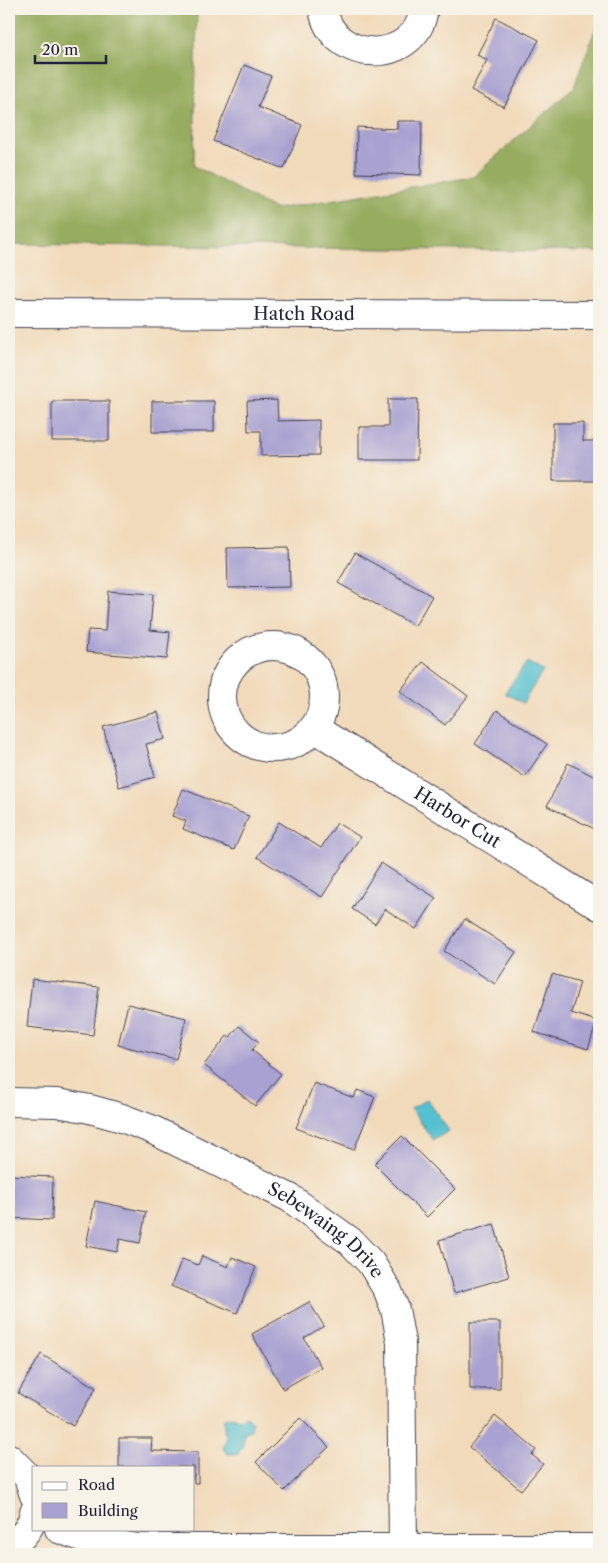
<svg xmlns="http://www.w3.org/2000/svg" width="608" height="1563" viewBox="0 0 608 1563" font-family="'Libre Caslon Text',serif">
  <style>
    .forest { fill: #96ac5e; stroke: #5c674c }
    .water { fill: #54c0cf; stroke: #3b7185 }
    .building { fill: #a8a1d1 }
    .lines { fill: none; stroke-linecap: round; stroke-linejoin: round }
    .street-casing { stroke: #413e4e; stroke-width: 30 }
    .street { stroke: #fff; stroke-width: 28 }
    .labels { text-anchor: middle; stroke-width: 4.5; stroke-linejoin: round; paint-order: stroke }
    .street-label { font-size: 18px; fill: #22223b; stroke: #f7f3e8 }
  </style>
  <rect width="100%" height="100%" fill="#f7f3e8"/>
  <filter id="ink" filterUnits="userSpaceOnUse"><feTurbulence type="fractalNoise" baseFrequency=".02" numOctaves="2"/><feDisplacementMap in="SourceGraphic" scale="10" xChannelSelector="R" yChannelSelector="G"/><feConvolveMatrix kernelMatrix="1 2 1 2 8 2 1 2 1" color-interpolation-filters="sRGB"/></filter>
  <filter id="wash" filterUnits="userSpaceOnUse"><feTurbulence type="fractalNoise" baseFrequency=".0096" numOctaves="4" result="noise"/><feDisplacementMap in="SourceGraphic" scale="20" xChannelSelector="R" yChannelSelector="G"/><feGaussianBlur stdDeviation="1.12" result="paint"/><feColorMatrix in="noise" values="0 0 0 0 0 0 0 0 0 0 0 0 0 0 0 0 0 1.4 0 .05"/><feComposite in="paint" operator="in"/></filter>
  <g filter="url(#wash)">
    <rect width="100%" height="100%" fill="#f1daba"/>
    <path class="forest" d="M 9,9 L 197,9 L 194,166 L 275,209 L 473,177 L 574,87 L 599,19 L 595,9 L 599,9 L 599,252 L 9,244 L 9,178 L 15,175 L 9,126 Z"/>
    <path class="water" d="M 527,662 L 543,671 L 523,703 L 505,693 Z
      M 427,1099 L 449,1131 L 433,1140 L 411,1109 Z
      M 232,1416 L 239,1419 L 247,1416 L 252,1422 L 251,1430 L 245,1432 L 242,1447 L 238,1454 L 228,1454 L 223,1449 L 227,1436 L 224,1432 L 224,1418 Z"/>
    <g id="blocks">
      <path class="building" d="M 496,18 L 539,40 L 504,107 L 471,90 L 487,60 L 477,55 Z
        M 244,65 L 271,76 L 258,107 L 302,125 L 284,169 L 213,141 Z
        M 397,121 L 422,121 L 421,175 L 356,173 L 357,127 L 397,129 Z
        M 388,399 L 418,399 L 417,460 L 359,460 L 359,427 L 388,427 Z
        M 277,400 L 278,421 L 319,420 L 319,455 L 261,456 L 261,431 L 248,431 L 247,401 Z
        M 52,401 L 109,401 L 109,441 L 52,441 Z
        M 152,401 L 214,401 L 214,432 L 152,432 Z
        M 9,416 L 11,416 L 11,466 L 9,466 Z
        M 553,423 L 583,423 L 583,441 L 599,441 L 599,481 L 553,481 Z
        M 289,547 L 290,587 L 228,588 L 227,548 Z
        M 355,553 L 432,596 L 415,626 L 338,583 Z
        M 108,591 L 153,594 L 150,630 L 170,632 L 167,659 L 86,652 L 88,630 L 105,631 Z
        M 423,662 L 468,696 L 445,725 L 400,691 Z
        M 497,710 L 547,744 L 525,777 L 475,744 Z
        M 158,712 L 165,739 L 146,744 L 155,777 L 119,787 L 103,727 Z
        M 568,763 L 599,779 L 599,831 L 547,806 Z
        M 183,789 L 249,816 L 234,850 L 183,829 L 186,821 L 172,816 Z
        M 279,822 L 321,848 L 337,823 L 360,837 L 322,897 L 257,857 Z
        M 381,863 L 436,898 L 416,929 L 385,909 L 375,924 L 352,909 Z
        M 465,919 L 516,952 L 495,984 L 444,951 Z
        M 552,974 L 580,982 L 571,1013 L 597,1021 L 588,1049 L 534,1032 Z
        M 32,979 L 99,987 L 93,1035 L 27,1027 Z
        M 128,1004 L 186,1018 L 176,1059 L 118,1045 Z
        M 239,1026 L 259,1042 L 252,1050 L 281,1074 L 255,1106 L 204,1065 L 227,1036 L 229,1038 Z
        M 314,1083 L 354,1098 L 357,1090 L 375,1097 L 354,1150 L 296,1128 Z
        M 402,1136 L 455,1189 L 427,1217 L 374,1164 Z
        M 9,1175 L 53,1177 L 52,1220 L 9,1218 Z
        M 95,1201 L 146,1212 L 140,1243 L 120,1239 L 117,1252 L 86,1246 Z
        M 494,1224 L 509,1277 L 454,1293 L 439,1240 Z
        M 202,1256 L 228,1267 L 232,1257 L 256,1267 L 237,1313 L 171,1286 L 182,1259 L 198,1265 Z
        M 309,1302 L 324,1326 L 304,1338 L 321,1367 L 283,1389 L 252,1334 Z
        M 470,1322 L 500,1322 L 500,1389 L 470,1389 Z
        M 41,1354 L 96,1388 L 73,1426 L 18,1393 Z
        M 495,1416 L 536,1450 L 532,1455 L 543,1464 L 521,1490 L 469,1447 Z
        M 300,1418 L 329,1447 L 284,1491 L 256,1462 Z
        M 119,1438 L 152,1438 L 151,1451 L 198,1452 L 198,1483 L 194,1483 L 194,1467 L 119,1467 Z"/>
    </g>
  </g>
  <g filter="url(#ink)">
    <use href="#blocks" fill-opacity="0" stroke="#413e4e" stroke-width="1"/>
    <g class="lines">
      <g class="street-casing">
        <g id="street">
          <path d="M 323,9 C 332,65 416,66 424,9"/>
          <path id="s1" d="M 9,313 L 599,315"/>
          <circle cx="273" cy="697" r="51"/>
          <path id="s2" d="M 314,728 L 599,906"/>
          <path id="s3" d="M 9,1102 L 57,1103 L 90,1109 L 122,1118 L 151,1129 L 290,1198 L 350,1241 L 371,1263 L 388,1291 L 395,1309 L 401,1342 L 403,1548"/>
          <path d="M 9,1458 L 28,1477 L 34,1495"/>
          <path d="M 59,1529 L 93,1541 L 138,1548 L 599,1548"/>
          <path d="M 9,1547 C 21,1539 32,1527 34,1512"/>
        </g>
      </g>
      <use href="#street" class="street"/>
    </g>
  </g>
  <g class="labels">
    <g class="street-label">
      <text dy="6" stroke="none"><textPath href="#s1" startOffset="295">Hatch Road</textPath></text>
      <text dy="6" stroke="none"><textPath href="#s2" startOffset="169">Harbor Cut</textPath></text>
      <text dy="6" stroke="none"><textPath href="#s3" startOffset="349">Sebewaing Drive</textPath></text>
    </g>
  </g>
  <rect width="608" height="1563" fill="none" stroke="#f7f3e8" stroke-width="30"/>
  <rect x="32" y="1466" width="162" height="65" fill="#f7f3e8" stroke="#a29fa3"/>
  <rect x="42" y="1482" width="25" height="8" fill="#ffffff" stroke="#a29fa3"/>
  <text x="78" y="1490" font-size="15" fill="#22223b">Road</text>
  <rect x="42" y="1503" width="25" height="15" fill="#a8a1d1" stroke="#a29fa3"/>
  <text x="78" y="1516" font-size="15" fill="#22223b">Building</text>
  <path d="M35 55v8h71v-8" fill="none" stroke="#22223b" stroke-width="2.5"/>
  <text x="42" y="55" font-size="15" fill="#22223b" stroke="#f7f3e8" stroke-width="4" paint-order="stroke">20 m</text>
</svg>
